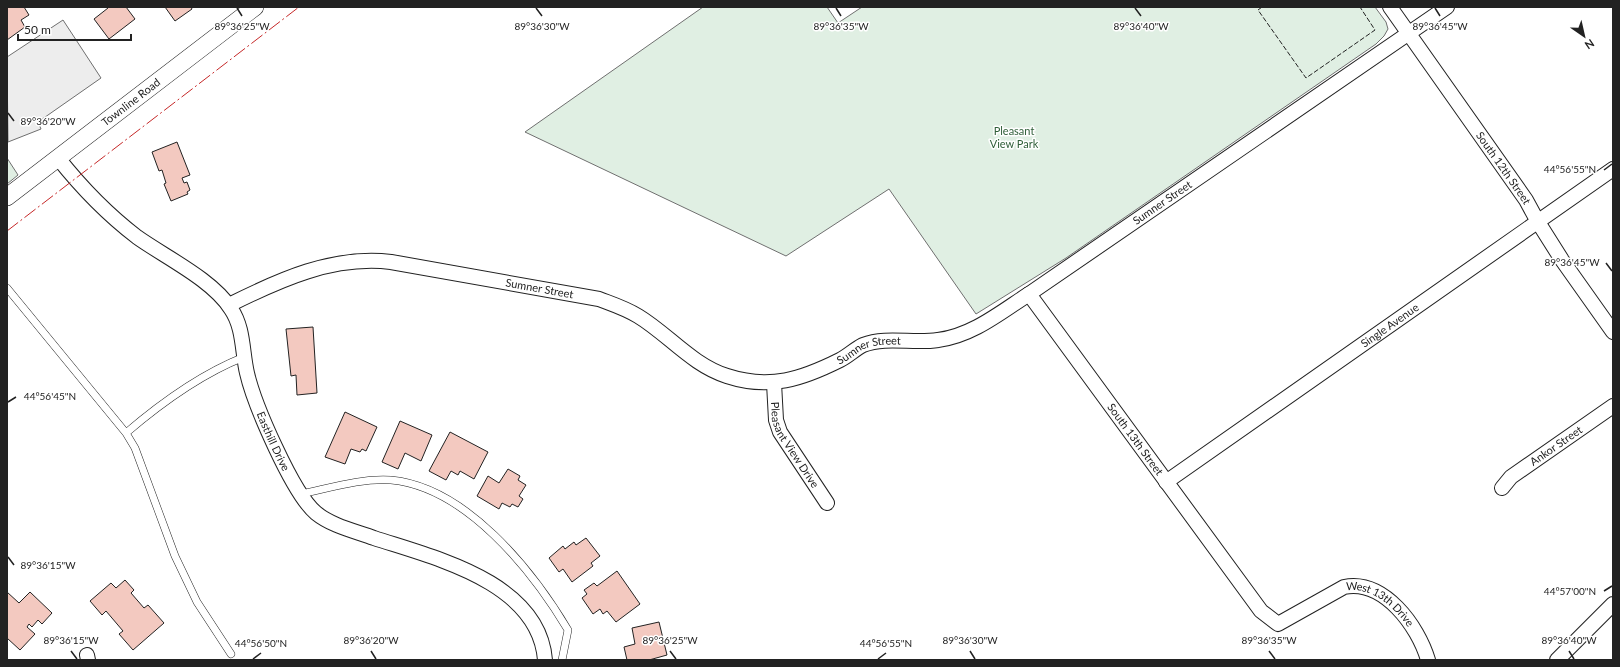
<svg xmlns="http://www.w3.org/2000/svg" width="1620" height="667" viewBox="0 0 1620 667" font-family="Lato,sans-serif">
  <style>
    .green { fill: #e0efe3; stroke: #6f6f6f }
    .parking { fill: #ededed; stroke: #6f6f6f }
    .building { fill: #f3c9c0; stroke: #222 }
    .lines { fill: none; stroke-linecap: round; stroke-linejoin: round }
    .service-casing { stroke: #222; stroke-width: 8 }
    .minor-casing { stroke: #222; stroke-width: 16 }
    .tertiary-casing { stroke: #222; stroke-width: 18 }
    .service { stroke: #fff; stroke-width: 7 }
    .minor { stroke: #fff; stroke-width: 14 }
    .tertiary { stroke: #fff; stroke-width: 17 }
    .fence { stroke: #222; stroke-width: 1; stroke-dasharray: 5 2; stroke-linecap: butt }
    .power { stroke: #c62828; stroke-width: 1; stroke-dasharray: 14 3 2 3; stroke-linecap: butt }
    .ticks { fill: none; stroke: #222; stroke-width: 1.5 }
    .labels { text-anchor: middle; stroke-width: 3; stroke-linejoin: round; paint-order: stroke }
    .street-label { font-size: 11px; fill: #222; stroke: #fff }
    .park-label { font-size: 11px; fill: #2f5e38; stroke: #fff }
    .ticks-label { font-size: 10px; text-anchor: middle; fill: #222; stroke: #fff; stroke-width: 3; stroke-linejoin: round; paint-order: stroke }
  </style>
  <rect width="100%" height="100%" fill="#fff"/>
  <path class="green" d="M 703,7 L 827,7 L 838,23 L 862,7 L 1375,7 L 1386,22 L 1388,29 L 1384,36 L 1376,44 L 1066,258 L 976,314 L 889,189 L 786,256 L 525,132 Z
    M 7,158 L 18,175 L 7,184 Z"/>
  <path class="parking" d="M 63,20 L 101,78 L 38,122 L 41,129 L 8,142 L 7,57 Z"/>
  <path class="building" d="M 7,7 L 24,7 L 29,15 L 21,20 L 25,27 L 7,40 Z
    M 107,7 L 126,7 L 135,19 L 109,39 L 94,19 L 108,8 Z
    M 165,7 L 191,7 L 192,9 L 175,21 Z
    M 177,142 L 190,175 L 182,178 L 184,183 L 187,182 L 190,190 L 187,192 L 188,194 L 171,201 L 164,184 L 166,183 L 162,170 L 159,171 L 152,152 Z
    M 313,327 L 317,393 L 297,395 L 296,375 L 291,376 L 286,329 Z
    M 345,412 L 377,427 L 366,451 L 362,449 L 360,452 L 351,449 L 345,464 L 325,457 Z
    M 400,421 L 432,435 L 421,461 L 405,453 L 398,469 L 382,462 Z
    M 450,432 L 488,452 L 474,479 L 460,471 L 458,475 L 451,471 L 446,480 L 429,471 Z
    M 508,469 L 520,476 L 518,480 L 526,485 L 519,496 L 523,499 L 518,507 L 512,504 L 510,507 L 502,503 L 499,509 L 477,496 L 488,476 L 499,483 Z
    M 586,538 L 600,556 L 591,563 L 593,566 L 572,582 L 563,569 L 559,572 L 549,558 L 563,546 L 565,549 L 574,542 L 576,545 Z
    M 617,571 L 640,604 L 616,622 L 607,611 L 603,614 L 600,609 L 593,614 L 582,598 L 587,594 L 584,590 L 594,583 L 597,586 Z
    M 125,580 L 134,590 L 131,593 L 144,608 L 148,605 L 164,623 L 133,650 L 119,634 L 123,631 L 106,611 L 102,615 L 90,601 L 111,583 L 116,588 Z
    M 7,592 L 19,603 L 30,592 L 52,613 L 42,624 L 38,620 L 32,627 L 29,624 L 27,627 L 35,634 L 20,650 L 7,638 Z
    M 659,622 L 667,655 L 649,660 L 627,660 L 624,647 L 635,644 L 632,628 Z"/>
  <g class="lines">
    <g class="service-casing">
      <path id="service" d="M 7,288 L 126,433 L 135,448 L 175,556 L 197,602 L 231,654
        M 126,433 C 161,403 201,374 244,357
        M 301,494 C 330,488 361,478 391,480 C 466,487 532,570 568,630 L 562,660"/>
    </g>
    <g class="minor-casing">
      <g id="minor">
        <path id="s1" d="M 1390,7 L 1526,200 L 1538,222 L 1562,260 L 1613,332"/>
        <path id="s2" d="M 58,158 C 81,187 107,214 137,237 C 165,257 213,280 231,309 C 244,328 242,352 247,373 C 254,404 293,494 316,513 C 332,526 355,531 374,538 C 435,558 539,582 545,660"/>
        <path id="s3" d="M 1029,294 L 1261,611 L 1278,624 L 1344,587 C 1384,579 1418,626 1428,660"/>
        <path id="s4" d="M 229,305 C 279,280 333,255 391,262 L 599,299 C 612,304 625,308 638,316 C 668,334 692,365 727,376 C 770,390 802,379 840,360 C 848,356 855,349 863,345 C 887,336 913,344 938,340 C 972,336 1001,312 1029,294 L 1447,7"/>
        <path id="s5" d="M 774,383 L 776,420 L 780,432 L 827,503"/>
        <path id="s6" d="M 1166,482 L 1613,169"/>
        <path id="s7" d="M 1502,488 L 1511,477 L 1613,406"/>
        <path d="M 87,655 L 88,660"/>
        <path d="M 1557,660 L 1613,604"/>
      </g>
    </g>
    <g class="tertiary-casing">
      <g id="tertiary">
        <path id="s8" d="M 7,197 L 255,7"/>
      </g>
    </g>
    <use href="#service" class="service"/>
    <use href="#minor" class="minor"/>
    <use href="#tertiary" class="tertiary"/>
    <path class="fence" d="M 1262,7 L 1258,10 L 1306,78 L 1375,30 L 1360,7"/>
    <path class="power" d="M 7,231 L 299,7"/>
  </g>
  <path class="ticks" d="M 237,8 L 242,16M 536,8 L 542,16M 836,8 L 841,16M 1135,8 L 1141,16M 1435,8 L 1440,16M 8,113 L 14,121M 1604,170 L 1612,164M 1606,263 L 1612,271M 8,402 L 16,397M 8,557 L 14,565M 1604,591 L 1612,586M 71,651 L 77,659M 371,651 L 376,659M 670,651 L 676,659M 970,651 L 975,659M 1269,651 L 1275,659M 1569,651 L 1574,659M 253,659 L 261,653M 878,659 L 886,653"/>
  <g class="labels">
    <g class="street-label">
      <text dy="4" stroke="none"><textPath href="#s8" startOffset="156">Townline Road</textPath></text>
      <text dy="4" stroke="none"><textPath href="#s1" startOffset="197">South 12th Street</textPath></text>
      <text dy="4" stroke="none"><textPath href="#s4" startOffset="1017">Sumner Street</textPath></text>
      <text dy="4" stroke="none"><textPath href="#s4" startOffset="321">Sumner Street</textPath></text>
      <text dy="4" stroke="none"><textPath href="#s6" startOffset="273">Single Avenue</textPath></text>
      <text dy="4" stroke="none"><textPath href="#s4" startOffset="681">Sumner Street</textPath></text>
      <text dy="4" stroke="none"><textPath href="#s3" startOffset="180">South 13th Street</textPath></text>
      <text dy="4" stroke="none"><textPath href="#s2" startOffset="371">Easthill Drive</textPath></text>
      <text dy="4" stroke="none"><textPath href="#s5" startOffset="67">Pleasant View Drive</textPath></text>
      <text dy="4" stroke="none"><textPath href="#s7" startOffset="69">Ankor Street</textPath></text>
      <text dy="4" stroke="none"><textPath href="#s3" startOffset="532">West 13th Drive</textPath></text>
    </g>
    <g class="park-label">
      <text x="1014" y="135">Pleasant<tspan x="1014" dy="13">View Park</tspan></text>
    </g>
  </g>
  <g class="ticks-label">
    <text x="1440" y="30">89°36'45"W</text>
    <text x="242" y="30">89°36'25"W</text>
    <text x="542" y="30">89°36'30"W</text>
    <text x="841" y="30">89°36'35"W</text>
    <text x="1141" y="30">89°36'40"W</text>
    <text x="48" y="125">89°36'20"W</text>
    <text x="1570" y="173">44°56'55"N</text>
    <text x="1572" y="266">89°36'45"W</text>
    <text x="50" y="400">44°56'45"N</text>
    <text x="48" y="569">89°36'15"W</text>
    <text x="1570" y="595">44°57'00"N</text>
    <text x="71" y="644">89°36'15"W</text>
    <text x="371" y="644">89°36'20"W</text>
    <text x="670" y="644">89°36'25"W</text>
    <text x="970" y="644">89°36'30"W</text>
    <text x="1269" y="644">89°36'35"W</text>
    <text x="1569" y="644">89°36'40"W</text>
    <text x="261" y="647">44°56'50"N</text>
    <text x="886" y="647">44°56'55"N</text>
  </g>
  <rect width="1620" height="667" fill="none" stroke="#222222" stroke-width="16"/>
  <g transform="translate(1584 36) rotate(146)" stroke="#ffffff" stroke-width="3" paint-order="stroke">
  <path d="M0-3L7 15L0 10L-7 15Z" fill="#222222"/>
  <text y="-6" font-size="11" font-weight="bold" text-anchor="middle" fill="#222222">N</text>
  </g>
  <path d="M18 34v6h113v-6" fill="none" stroke="#222222" stroke-width="2"/>
  <text x="24" y="34" font-size="12" fill="#222222" stroke="#ffffff" stroke-width="3" paint-order="stroke">50 m</text>
</svg>
